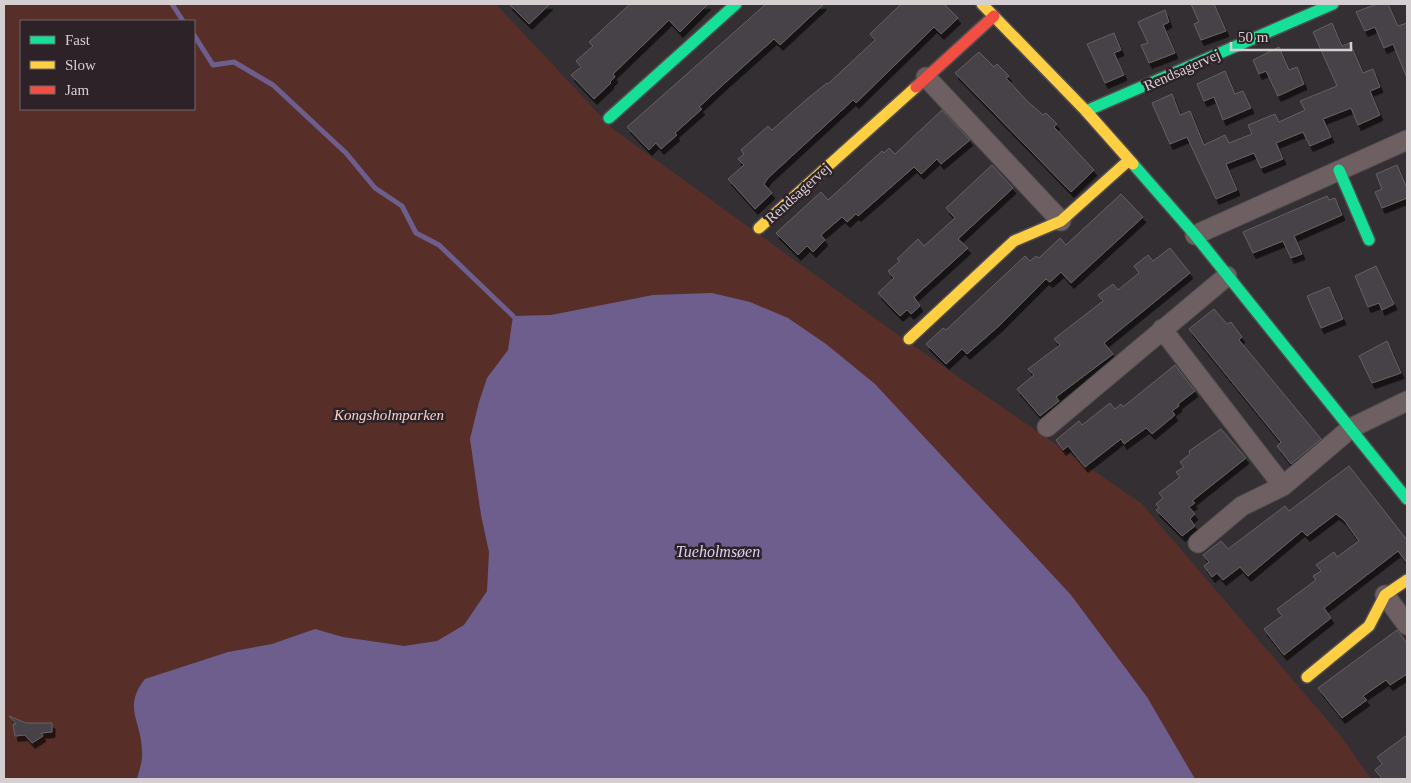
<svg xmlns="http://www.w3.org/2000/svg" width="1411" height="783" viewBox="0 0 1411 783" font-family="Georgia,serif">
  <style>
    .green { fill: #582f28; fill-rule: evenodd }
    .water { fill: #6d5e8e }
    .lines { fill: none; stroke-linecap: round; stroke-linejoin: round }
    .stream { stroke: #6d5e8e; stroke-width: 5 }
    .building { fill: #474346; stroke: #646064; filter: url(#shadow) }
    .street-casing { stroke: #504d4f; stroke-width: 21 }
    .fast-casing { stroke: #504d4f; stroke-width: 14 }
    .slow-casing { stroke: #504d4f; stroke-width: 14 }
    .jam-casing { stroke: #504d4f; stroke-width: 14 }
    .street { stroke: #6e5f62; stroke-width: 19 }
    .fast { stroke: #16e098; stroke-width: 11 }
    .slow { stroke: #ffcf43; stroke-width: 11 }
    .jam { stroke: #f24e42; stroke-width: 11 }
    .labels { text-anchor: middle; stroke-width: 5; stroke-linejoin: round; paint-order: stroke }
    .street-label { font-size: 15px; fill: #d6cfd2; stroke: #2d2228 }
    .park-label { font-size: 15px; font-style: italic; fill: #f7d1c8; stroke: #2d2228 }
    .water-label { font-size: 16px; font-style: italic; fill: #dbd2f2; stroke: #2d2228 }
  </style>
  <defs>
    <filter id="shadow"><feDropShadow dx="3" dy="5.5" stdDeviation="0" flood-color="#0009"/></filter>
  </defs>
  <rect width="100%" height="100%" fill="#342f32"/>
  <path class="green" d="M 4,4 L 496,4 L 613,129 L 908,342 L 1142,504 L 1340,735 L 1371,779 L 4,779 ZM 21,21 L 194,21 L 194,109 L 21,109 Z"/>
  <path class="water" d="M 712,293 L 750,302 L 788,318 L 826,344 L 875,384 L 1071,595 L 1147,697 L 1195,779 L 137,779 C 139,771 143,760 142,752 C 142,721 122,708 145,679 L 228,652 L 272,644 L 315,629 L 343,637 L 404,646 L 437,641 L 464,625 L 487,591 L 489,552 L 481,515 L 470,439 L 479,402 L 487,378 L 508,350 L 513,316 L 551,315 L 653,295 Z"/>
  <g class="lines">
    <path class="stream" d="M 172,4 L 183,21
      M 194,35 L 213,65 L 234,62 L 273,85 L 346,153 L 375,188 L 402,206 L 416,233 L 439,245 L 513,316"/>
  </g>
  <path class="building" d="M 509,4 L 550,4 L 529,24 Z
    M 630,4 L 708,4 L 680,32 L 669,20 L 613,74 L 615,77 L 610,82 L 611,83 L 594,99 L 571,75 L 581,67 L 576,61 L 593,46 L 589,42 Z
    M 766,4 L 824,4 L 780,45 L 774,39 L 726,82 L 699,107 L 702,109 L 675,133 L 677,135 L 661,149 L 656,143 L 649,150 L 627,127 Z
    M 901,4 L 944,4 L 958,18 L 941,34 L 934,27 L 856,103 L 853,100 L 768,178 L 764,184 L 772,193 L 755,209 L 728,179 L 744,165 L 738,159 L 744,154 L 741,150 L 768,126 L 772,130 L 807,99 L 827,83 L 828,84 L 875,40 L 870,34 Z
    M 1191,4 L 1214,4 L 1226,31 L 1201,40 L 1194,24 L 1199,22 Z
    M 1377,4 L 1388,4 L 1398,26 L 1407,23 L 1407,78 L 1393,44 L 1384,48 L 1375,27 L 1365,31 L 1356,12 Z
    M 1165,10 L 1169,22 L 1163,25 L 1175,53 L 1149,63 L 1141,45 L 1148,43 L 1138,22 Z
    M 1332,23 L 1342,46 L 1350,43 L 1363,73 L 1373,69 L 1380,87 L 1370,91 L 1380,115 L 1358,125 L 1351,108 L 1323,119 L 1331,137 L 1310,146 L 1303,132 L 1276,143 L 1283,159 L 1261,168 L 1254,153 L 1226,164 L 1237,190 L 1216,199 L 1187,137 L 1170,144 L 1152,103 L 1172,94 L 1180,115 L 1190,111 L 1204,145 L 1225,135 L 1229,143 L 1252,134 L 1248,125 L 1275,114 L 1279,122 L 1305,110 L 1300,101 L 1337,86 L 1313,32 Z
    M 1114,33 L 1121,50 L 1114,53 L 1124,75 L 1105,83 L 1087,44 Z
    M 1279,47 L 1289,70 L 1297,67 L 1304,84 L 1278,96 L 1266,71 L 1259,74 L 1253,60 Z
    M 979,52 L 994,67 L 997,64 L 1009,76 L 1006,78 L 1027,101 L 1043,115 L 1046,113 L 1057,124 L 1054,127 L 1094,170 L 1071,192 L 955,73 Z
    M 1225,71 L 1235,94 L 1243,91 L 1251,108 L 1223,120 L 1214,97 L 1204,101 L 1197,84 Z
    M 942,110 L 970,140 L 941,164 L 937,159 L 921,174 L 914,167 L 858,216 L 856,214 L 847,222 L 842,217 L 821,235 L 825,240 L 813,252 L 807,246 L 798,255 L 776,233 L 821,192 L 828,200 L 882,151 L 884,153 L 889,148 L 895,154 Z
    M 992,165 L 1013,188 L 958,239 L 968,248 L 914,297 L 920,306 L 911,314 L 907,310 L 900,316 L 878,293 L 894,278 L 888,271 L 900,261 L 897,259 L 918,239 L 924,246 L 955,218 L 946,208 Z
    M 1397,165 L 1407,188 L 1407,198 L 1382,208 L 1375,192 L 1382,189 L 1376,174 Z
    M 1121,194 L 1143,217 L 1071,283 L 1061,272 L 1050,282 L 1046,279 L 1000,325 L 967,354 L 962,349 L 946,364 L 926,344 L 943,328 L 946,330 L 1025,256 L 1030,261 L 1036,256 L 1039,258 L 1060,238 L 1066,245 Z
    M 1327,196 L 1329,200 L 1335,198 L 1342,215 L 1294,236 L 1302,254 L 1291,258 L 1283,241 L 1253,253 L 1243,232 Z
    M 1170,248 L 1190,273 L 1104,343 L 1113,354 L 1056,397 L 1059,401 L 1040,416 L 1017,389 L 1034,375 L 1028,369 L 1060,345 L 1054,339 L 1103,301 L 1098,295 L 1113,284 L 1118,290 L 1139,273 L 1134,266 L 1148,255 L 1153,261 Z
    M 1376,266 L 1394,304 L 1382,310 L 1379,303 L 1368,307 L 1355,276 Z
    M 1329,287 L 1343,319 L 1321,328 L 1307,296 Z
    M 1214,309 L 1227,324 L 1231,322 L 1242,337 L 1239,340 L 1321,439 L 1291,464 L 1277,446 L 1281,442 L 1189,329 Z
    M 1387,341 L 1401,373 L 1372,383 L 1359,356 Z
    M 1175,365 L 1195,391 L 1178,404 L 1179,406 L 1172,411 L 1175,415 L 1152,434 L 1146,428 L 1124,444 L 1121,439 L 1085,467 L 1068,446 L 1063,450 L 1056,440 L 1079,421 L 1082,425 L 1110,403 L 1115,409 L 1121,404 L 1123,407 Z
    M 1221,429 L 1246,458 L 1192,501 L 1195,503 L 1189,507 L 1195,514 L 1190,519 L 1195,526 L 1182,536 L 1156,510 L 1159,508 L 1156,504 L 1163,498 L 1159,493 L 1180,477 L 1176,472 L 1184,467 L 1180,462 L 1190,454 L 1189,451 Z
    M 1349,466 L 1407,540 L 1407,563 L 1398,551 L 1324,608 L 1331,618 L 1284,655 L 1264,629 L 1282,616 L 1277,609 L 1316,580 L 1313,576 L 1321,571 L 1316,565 L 1334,552 L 1337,557 L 1359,541 L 1344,520 L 1336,514 L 1307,536 L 1302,531 L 1248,576 L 1240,567 L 1223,580 L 1217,573 L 1212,577 L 1204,566 L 1209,562 L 1203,555 L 1221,541 L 1228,549 L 1285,506 L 1289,511 Z
    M 1397,630 L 1407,643 L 1407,674 L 1390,685 L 1386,680 L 1363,696 L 1367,700 L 1342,718 L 1318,688 Z
    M 9,716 L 26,723 L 52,723 L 52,732 L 41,733 L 43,736 L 32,743 L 25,735 L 15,736 L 13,724 L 16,724 Z
    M 1407,735 L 1407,779 L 1382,779 L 1375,770 L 1382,764 L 1377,757 Z"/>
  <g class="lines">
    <g class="street-casing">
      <path id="street" d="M 926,77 L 1061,221
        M 1195,235 L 1407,140
        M 1162,329 L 1283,486
        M 1047,427 L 1227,276
        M 1198,543 L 1242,506 L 1283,486 L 1351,428 L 1407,401
        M 1385,595 L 1407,625"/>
    </g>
    <g class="fast-casing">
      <path id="fast" d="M 1086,111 L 1333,4
        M 609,118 L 736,4
        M 1133,164 L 1195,235 L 1407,499
        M 1339,170 L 1369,240"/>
    </g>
    <g class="slow-casing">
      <path id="slow" d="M 982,4 L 1086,111 L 1133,164
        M 759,228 L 916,87
        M 909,339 L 1014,241 L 1061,221 L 1128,161
        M 1307,677 L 1369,626 L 1385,595 L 1407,580"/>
    </g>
    <g class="jam-casing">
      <path id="jam" d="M 916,87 L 994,16"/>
    </g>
    <use href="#street" class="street"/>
    <use href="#fast" class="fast"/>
    <use href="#slow" class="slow"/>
    <use href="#jam" class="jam"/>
  </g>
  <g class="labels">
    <g class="street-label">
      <text transform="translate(1182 70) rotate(-24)" y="5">Rendsagervej</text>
      <text transform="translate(798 193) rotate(-42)" y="5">Rendsagervej</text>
    </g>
    <g class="park-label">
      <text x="389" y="420">Kongsholmparken</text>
    </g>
    <g class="water-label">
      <text x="718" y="557">Tueholmsøen</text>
    </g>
  </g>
  <rect width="1411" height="783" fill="none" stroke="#d6cfd2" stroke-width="10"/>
  <rect x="20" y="20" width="175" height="90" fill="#2d2228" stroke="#71676c"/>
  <rect x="30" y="36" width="25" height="8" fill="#16e098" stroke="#71676c"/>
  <text x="65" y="45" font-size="15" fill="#d6cfd2">Fast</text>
  <rect x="30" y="61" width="25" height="8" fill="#ffcf43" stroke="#71676c"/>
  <text x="65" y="70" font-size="15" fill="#d6cfd2">Slow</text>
  <rect x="30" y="86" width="25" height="8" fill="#f24e42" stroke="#71676c"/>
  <text x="65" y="95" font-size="15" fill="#d6cfd2">Jam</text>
  <path d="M1231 42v8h120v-8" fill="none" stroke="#d6cfd2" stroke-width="2.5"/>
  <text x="1238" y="42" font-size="15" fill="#d6cfd2" stroke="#2d2228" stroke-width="4" paint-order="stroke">50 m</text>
</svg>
